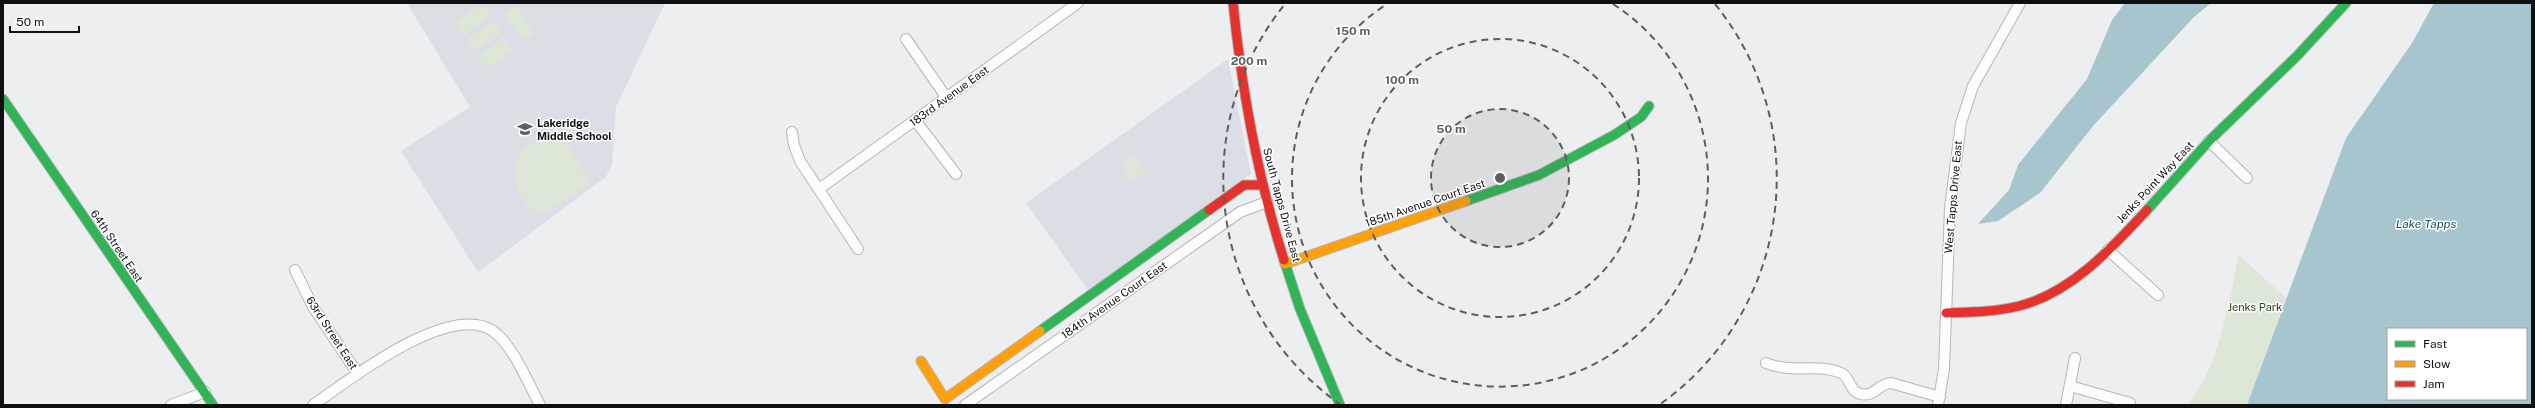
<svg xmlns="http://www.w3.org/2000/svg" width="2535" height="408" viewBox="0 0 2535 408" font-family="'Public Sans',sans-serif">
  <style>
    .built { fill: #dbdfe5 }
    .green { fill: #dce7d8 }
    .water { fill: #a7c5cc; fill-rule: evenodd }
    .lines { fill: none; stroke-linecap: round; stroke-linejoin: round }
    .street-casing { stroke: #b5b6b8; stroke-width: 12 }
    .fast-casing { stroke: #b5b6b8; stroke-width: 11 }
    .slow-casing { stroke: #b5b6b8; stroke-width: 11 }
    .jam-casing { stroke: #b5b6b8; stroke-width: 11 }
    .street { stroke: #fcfcfd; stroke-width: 10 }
    .fast { stroke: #30b455; stroke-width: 9 }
    .slow { stroke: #ff9f0a; stroke-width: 9 }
    .jam { stroke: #e5322d; stroke-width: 9 }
    .ring { fill: none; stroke: #5c5e5f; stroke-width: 2; stroke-dasharray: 7 5 }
    .labels { text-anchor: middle; stroke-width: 3; stroke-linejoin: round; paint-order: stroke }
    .street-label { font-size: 11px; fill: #0f1011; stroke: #fff }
    .poi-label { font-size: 11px; font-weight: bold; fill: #0f1011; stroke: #fff; text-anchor: start }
    .park-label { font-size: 11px; fill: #274317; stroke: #fff }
    .water-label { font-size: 12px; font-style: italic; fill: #17525d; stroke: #fff }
    .centre { fill: #5c5e5f; stroke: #fff; stroke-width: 2 }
    .ring-label { font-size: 12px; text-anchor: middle; font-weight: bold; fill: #5c5e5f; stroke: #fff; stroke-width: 3; stroke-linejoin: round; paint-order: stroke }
  </style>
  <rect width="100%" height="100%" fill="#eceef0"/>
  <path class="built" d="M 407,3 L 665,3 L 616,107 L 612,165 L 606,177 L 478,272 L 401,151 L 470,107 Z
    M 1228,59 L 1251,174 L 1088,290 L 1026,203 Z"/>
  <path class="green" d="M 483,4 L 491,16 L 463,35 L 455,23 Z
    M 516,5 L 534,33 L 522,40 L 504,13 Z
    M 494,21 L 501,33 L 474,51 L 467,39 Z
    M 505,38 L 513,51 L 486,68 L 478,56 Z
    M 558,128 L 589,181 L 585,187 L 546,213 C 520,214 508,174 520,155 C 528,142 545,135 558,128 Z
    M 1133,155 L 1145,172 L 1132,181 L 1120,164 Z
    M 2239,255 L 2286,298 L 2247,405 L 2187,405 C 2219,370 2229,300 2239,255 Z"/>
  <path class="water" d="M 2125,3 L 2211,3 L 2194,17 L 2093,126 L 2040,193 L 1998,221 L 1978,224 L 2009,190 L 2018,165 L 2087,79 L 2112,20 Z
    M 2434,3 L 2532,3 L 2532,405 L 2247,405 L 2346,138 L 2412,43 ZM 2388,329 L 2526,329 L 2526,399 L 2388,399 Z"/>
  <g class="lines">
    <g class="street-casing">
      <path id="street" d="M 906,39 L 946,97
        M 915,120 L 956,174
        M 792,132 L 794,145 L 800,161 L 858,249
        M 2209,141 L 2247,178
        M 819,189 L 1078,3
        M 2108,250 L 2158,295
        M 295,270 L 313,307 L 358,374
        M 1766,363 C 1792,374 1818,363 1841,373 C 1851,377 1849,392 1861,394 C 1875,397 1879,383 1891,383 L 1940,397
        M 2070,386 L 2130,403
        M 171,405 L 205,392
        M 313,405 C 348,381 449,301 493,331 C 513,345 528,383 540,405
        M 965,405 L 1226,222 L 1240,212 L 1267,202
        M 1938,405 L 1944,369 L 1950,208 L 1961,123 L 1973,86 L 2020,3
        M 2066,405 L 2075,358"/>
    </g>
    <g class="fast-casing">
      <path id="fast" d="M 3,99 L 213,405
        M 1466,201 L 1539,175 L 1614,135 L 1641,117 L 1649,106
        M 2147,210 L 2210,140 L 2297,56 L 2346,3
        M 1284,260 L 1300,309 L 1340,405
        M 1040,331 L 1209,210"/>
    </g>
    <g class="slow-casing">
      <path id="slow" d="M 1285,264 L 1466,201
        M 921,361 L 945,399 L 1040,331"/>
    </g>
    <g class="jam-casing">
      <path id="jam" d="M 1233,3 C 1242,91 1257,176 1284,260
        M 1209,210 L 1244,185 L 1263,185
        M 1946,313 C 1970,312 1995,312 2019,306 C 2071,293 2112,248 2147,210"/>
    </g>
    <use href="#street" class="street"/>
    <use href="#fast" class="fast"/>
    <use href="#slow" class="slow"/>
    <use href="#jam" class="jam"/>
  </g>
  <circle cx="1500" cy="178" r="69" fill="#5c5e5f" fill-opacity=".12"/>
  <g class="ring">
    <circle cx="1500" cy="178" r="69"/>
    <circle cx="1500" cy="178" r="139"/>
    <path d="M1613 4A208 208 0 1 1 1387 4"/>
    <path d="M1341 405A277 277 0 0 1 1285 4M1715 4A277 277 0 0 1 1659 405"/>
  </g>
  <defs>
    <g id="school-bare" transform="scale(1.2)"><path d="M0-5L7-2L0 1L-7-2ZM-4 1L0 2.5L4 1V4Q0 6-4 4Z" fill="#5c5e5f" stroke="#fff" stroke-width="2.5" paint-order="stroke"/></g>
  </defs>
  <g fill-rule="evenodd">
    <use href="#school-bare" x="525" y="129"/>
  </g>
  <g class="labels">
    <g class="street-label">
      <text transform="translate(949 96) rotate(-36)" y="4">183rd Avenue East</text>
      <text transform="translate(2155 182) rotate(-47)" y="4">Jenks Point Way East</text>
      <text transform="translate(1953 197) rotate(-85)" y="4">West Tapps Drive East</text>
      <text transform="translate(1425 203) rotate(-19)" y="4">185th Avenue Court East</text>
      <text transform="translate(1282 205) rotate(75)" y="4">South Tapps Drive East</text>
      <text transform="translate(117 246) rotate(56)" y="4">64th Street East</text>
      <text transform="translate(1114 300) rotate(-35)" y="4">184th Avenue Court East</text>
      <text transform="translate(332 333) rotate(57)" y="4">63rd Street East</text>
    </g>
    <g class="poi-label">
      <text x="537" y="127">Lakeridge<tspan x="537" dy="13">Middle School</tspan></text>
    </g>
    <g class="park-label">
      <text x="2255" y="311">Jenks Park</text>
    </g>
    <g class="water-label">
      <text x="2426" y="228">Lake Tapps</text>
    </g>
  </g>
  <circle cx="1500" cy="178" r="6" class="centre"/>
  <g class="ring-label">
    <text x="1353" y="35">150 m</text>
    <text x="1249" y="65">200 m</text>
    <text x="1402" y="84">100 m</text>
    <text x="1451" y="133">50 m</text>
  </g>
  <rect width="2535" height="408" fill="none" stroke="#0f1011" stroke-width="8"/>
  <rect x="2387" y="328" width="140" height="72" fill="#ffffff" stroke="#9f9fa0"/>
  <rect x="2395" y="341" width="20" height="6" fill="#30b455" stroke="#9f9fa0"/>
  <text x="2423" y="348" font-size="12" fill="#0f1011">Fast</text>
  <rect x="2395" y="361" width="20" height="6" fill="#ff9f0a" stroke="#9f9fa0"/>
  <text x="2423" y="368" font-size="12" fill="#0f1011">Slow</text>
  <rect x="2395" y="381" width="20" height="6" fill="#e5322d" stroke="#9f9fa0"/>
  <text x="2423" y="388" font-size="12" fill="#0f1011">Jam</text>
  <path d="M10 26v6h69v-6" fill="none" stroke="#0f1011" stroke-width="2"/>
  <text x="16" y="26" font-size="12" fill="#0f1011" stroke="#ffffff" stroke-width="3" paint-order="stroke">50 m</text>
</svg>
